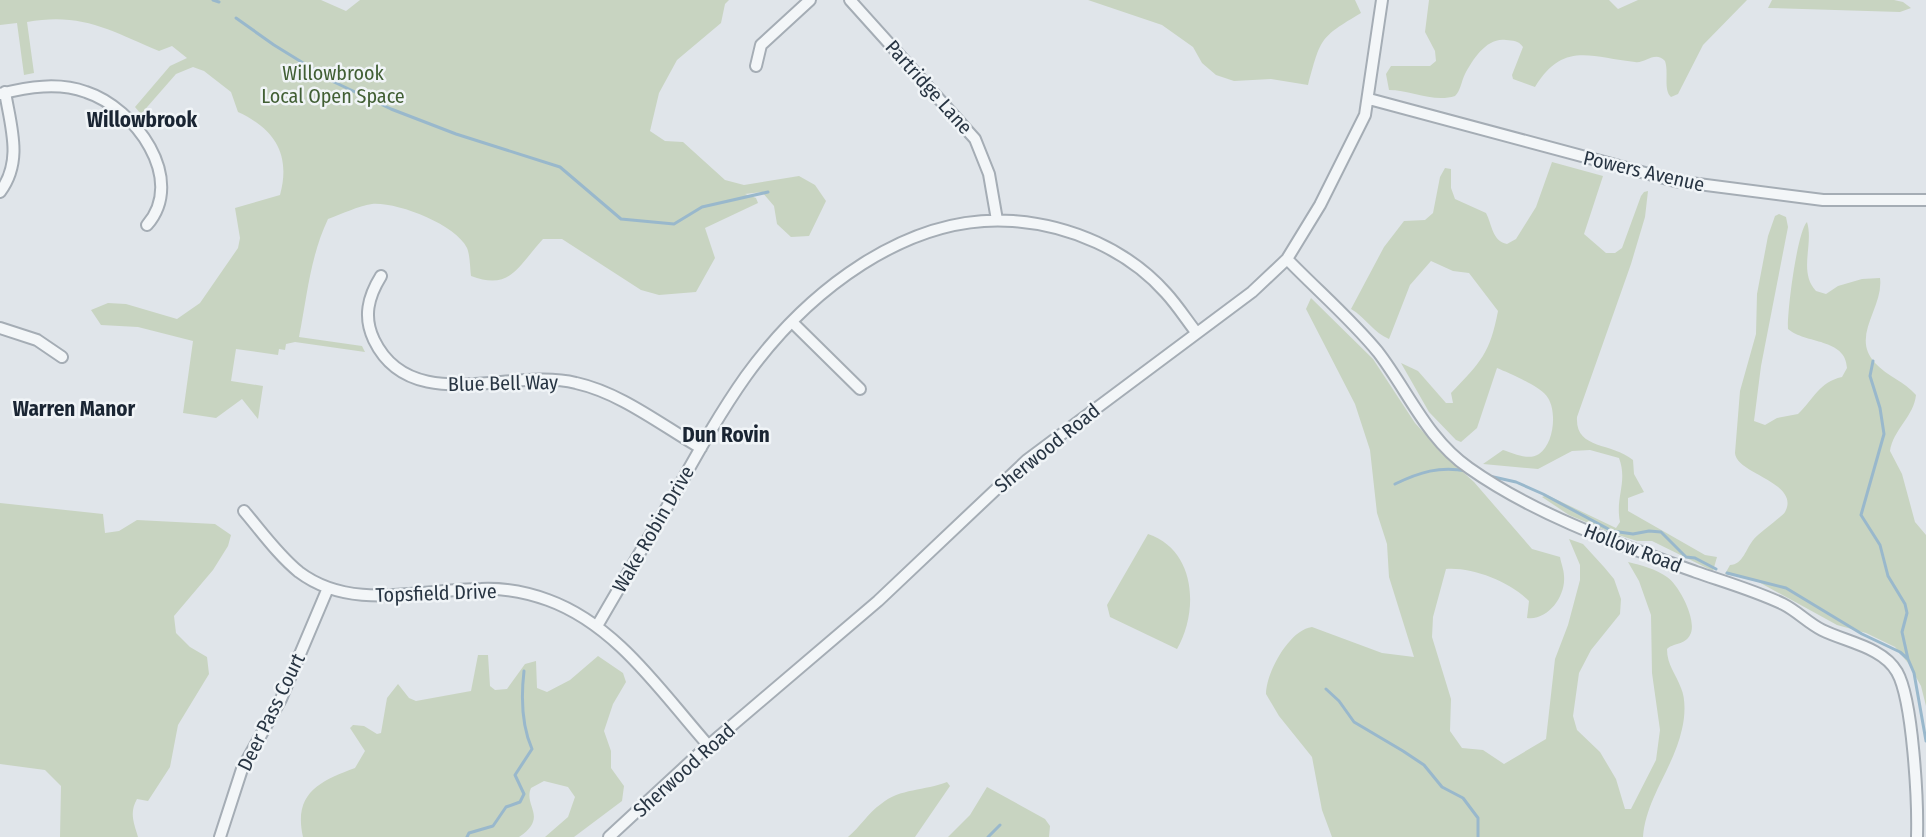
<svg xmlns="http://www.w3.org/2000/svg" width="1926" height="837" viewBox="0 0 1926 837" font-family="'Fira Sans Condensed',sans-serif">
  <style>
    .green { fill: #c8d4c1 }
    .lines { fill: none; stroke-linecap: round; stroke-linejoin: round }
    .stream { stroke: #99b8cc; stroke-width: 3 }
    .minor-casing { stroke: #a5adb5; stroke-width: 14 }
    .minor { stroke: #f3f6f8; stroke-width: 10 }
    .labels { text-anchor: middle; stroke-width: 5; stroke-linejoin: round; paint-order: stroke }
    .park-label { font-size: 20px; fill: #415f34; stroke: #f0f4f7 }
    .street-label { font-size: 20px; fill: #283543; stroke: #f0f4f7 }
    .neighbourhood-label { font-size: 21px; font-weight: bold; fill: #1a2533; stroke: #f0f4f7 }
  </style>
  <rect width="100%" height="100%" fill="#e0e5ea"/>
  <path class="green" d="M 0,0 L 321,0 L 346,11 L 360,0 L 729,0 L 725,4 L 721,23 L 677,60 L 659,93 L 650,131 L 665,141 L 683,142 L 725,180 L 744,185 L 799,176 L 815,185 L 826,201 L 809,236 L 791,237 L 777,224 L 774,206 L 762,192 L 745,194 L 756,198 L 758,203 L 705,228 L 715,258 L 696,292 L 659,295 L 641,290 L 562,239 L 543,239 C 518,266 511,291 471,276 C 470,268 470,255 467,248 C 455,224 397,202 372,204 C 358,206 342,214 328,219 C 310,257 307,297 299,337 L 362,346 L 365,352 L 295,342 L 286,344 L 285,350 L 279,349 L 278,355 L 236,349 L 231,381 L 263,386 L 258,419 L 242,399 L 216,418 L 183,413 L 193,341 L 138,327 L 101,325 L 91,310 L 108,303 L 126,304 L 177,319 L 200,303 L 238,248 L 240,238 L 235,208 L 280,195 C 291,155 275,129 238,112 L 231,92 L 204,71 L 193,67 L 176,74 L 141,114 L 135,107 L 170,66 L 187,58 L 172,46 L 159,51 C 111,31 82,12 27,22 L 34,73 L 24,75 L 17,23 L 0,25 Z
    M 1088,0 L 1355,0 L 1361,13 C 1319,38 1321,38 1308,85 L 1271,79 L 1234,81 L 1216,75 L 1202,63 L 1193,47 L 1162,25 Z
    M 1429,0 L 1609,0 L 1618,9 L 1638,0 L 1747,0 L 1703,45 L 1678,94 L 1671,97 C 1663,90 1669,72 1665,61 C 1655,50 1645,64 1635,62 C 1590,57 1563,41 1535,87 L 1513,79 L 1512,75 L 1523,47 C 1518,40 1513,41 1506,40 C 1487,37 1473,59 1465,74 C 1461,82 1461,90 1455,96 C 1434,103 1410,90 1389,90 L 1386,74 L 1391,66 L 1430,66 L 1436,61 L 1435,51 L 1425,32 Z
    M 1772,0 L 1894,0 L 1903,2 L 1911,8 L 1900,12 L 1768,8 Z
    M 1552,162 L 1603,176 L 1584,234 L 1606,253 L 1615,253 L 1622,248 L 1641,196 L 1644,192 L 1648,191 L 1645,217 L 1631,264 L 1577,417 C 1575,450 1611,442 1633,460 L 1634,474 L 1644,492 L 1628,498 L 1628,511 L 1705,555 L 1717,557 L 1713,571 L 1652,541 L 1637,541 L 1612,533 L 1569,515 L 1542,497 L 1547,495 L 1616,528 L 1620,522 C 1615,497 1628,482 1619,458 L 1590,450 L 1572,451 L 1538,469 L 1483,464 L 1503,450 C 1513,453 1528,461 1539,454 C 1554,444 1557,412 1548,398 C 1542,387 1509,373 1497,368 L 1477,428 L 1461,442 L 1456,440 L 1429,412 L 1401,363 L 1418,371 L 1446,403 L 1453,403 L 1451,393 C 1481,362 1490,353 1498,311 L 1469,273 L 1453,271 L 1431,261 L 1410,285 L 1389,339 C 1374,333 1365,317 1351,309 L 1384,247 L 1404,221 L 1425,220 L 1433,213 L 1440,177 L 1445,168 L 1451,169 L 1451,188 L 1455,199 L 1486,213 C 1492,224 1492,241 1507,244 L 1516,239 L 1536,207 Z
    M 1779,214 L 1786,217 L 1788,227 L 1761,366 L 1754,421 L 1765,425 L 1777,418 L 1798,414 C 1814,399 1819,382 1842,377 L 1847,368 C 1846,338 1805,344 1788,329 C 1787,312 1797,232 1807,222 C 1814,244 1798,272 1816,291 L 1826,294 L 1838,286 L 1862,279 L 1880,278 C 1884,308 1850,336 1875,363 C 1887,376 1905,382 1916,395 C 1914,416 1893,430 1890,451 L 1902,474 L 1915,522 L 1926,535 L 1926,706 L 1921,686 L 1908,663 L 1895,647 L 1866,633 L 1837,625 L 1755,580 L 1725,574 L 1730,565 C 1743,565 1746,548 1754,539 C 1760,532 1783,516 1785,512 C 1801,482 1736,474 1735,453 L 1740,391 L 1756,334 L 1757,294 L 1768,236 L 1775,216 Z
    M 1311,298 L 1373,359 L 1415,423 L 1444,455 L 1474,482 L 1532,549 L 1560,557 C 1561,563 1564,570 1564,576 C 1566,596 1548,621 1527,618 L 1529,601 C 1510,582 1473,567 1446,569 L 1433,617 L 1432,637 L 1451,699 L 1450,731 L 1462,748 L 1483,750 L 1504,764 L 1546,739 L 1555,659 L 1568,625 L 1580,580 L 1580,565 L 1569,539 L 1583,544 L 1604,567 L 1614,579 L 1621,599 L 1620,614 L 1591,650 L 1579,673 L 1573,716 L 1577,730 L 1600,752 L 1616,779 L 1625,809 L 1631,809 L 1656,760 L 1660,730 L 1652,673 L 1651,615 L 1639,581 L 1628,562 C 1641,565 1656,569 1667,577 C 1679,585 1698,621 1690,635 C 1685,645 1673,643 1667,649 C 1667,665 1676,674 1681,688 C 1686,699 1685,717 1682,729 C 1674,767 1646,798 1643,837 L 1332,837 L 1322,810 L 1312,757 L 1279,716 L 1266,694 C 1266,673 1289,630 1312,627 L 1382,653 L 1414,657 L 1389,577 L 1387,544 L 1377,513 L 1370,450 L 1355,404 L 1306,309 Z
    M 0,503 L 103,514 L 105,533 L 119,531 L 137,520 L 215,524 L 231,535 L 228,546 L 213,570 L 174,616 L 176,633 L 190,647 L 207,657 L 209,674 L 178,725 L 170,767 L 148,801 L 137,799 C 129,813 134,823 138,837 L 60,837 L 61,786 L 45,770 L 0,764 Z
    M 1148,534 C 1196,550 1199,611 1177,649 L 1110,617 L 1107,605 Z
    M 478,655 L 488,655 L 490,686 L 495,690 L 507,689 L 525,664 L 536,661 L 537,688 L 547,692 L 570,680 L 598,656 L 623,673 L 626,682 L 613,704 L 604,731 L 611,751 L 611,768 L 624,786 L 622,801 L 574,837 L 545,837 L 568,817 L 575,797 L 568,787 L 544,781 L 531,788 C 523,806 549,817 519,837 L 303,837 C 293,793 320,781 355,768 L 365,751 L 350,728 L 353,725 L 364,726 L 377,734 L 381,733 L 387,698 L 398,684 L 409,698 L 416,701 L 471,691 Z
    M 947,782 L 950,786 L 915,837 L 848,837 C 860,827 868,813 881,804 C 900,788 925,791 947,782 Z
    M 987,787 L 1045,819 L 1050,826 L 1049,837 L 948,837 L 970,815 Z"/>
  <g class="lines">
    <path class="stream" d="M 213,0 L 219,2
      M 236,18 L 274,45 L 334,82 L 391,109 L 456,134 L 560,167 L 621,219 L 674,224 L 702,207 L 768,192
      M 1873,361 L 1870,376 L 1880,408 L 1884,434 L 1861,515 L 1880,545 L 1888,576 L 1905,604 L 1907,613 L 1902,632 L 1908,659
      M 1489,476 L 1516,482 L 1543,494 L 1612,531 L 1633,534 L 1649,531 L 1661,532 L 1686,557 L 1695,558 L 1716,569
      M 1395,484 C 1420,472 1439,466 1467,471
      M 1727,573 L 1786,588 L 1862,634 L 1900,652 L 1908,659 L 1914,673 L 1926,741
      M 1326,689 L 1339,701 L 1354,722 L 1403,751 L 1424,765 L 1442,787 L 1463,798 L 1478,818 L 1478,837
      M 467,837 L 469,833 L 493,826 L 506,807 L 520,802 L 524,794 L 515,775 L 532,749 C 521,724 521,697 524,671
      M 988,837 L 1000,825"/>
    <g class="minor-casing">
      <path id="minor" d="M 850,0 L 975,139 L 989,174 L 997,220
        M 756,66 L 761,45 L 810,0
        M 0,94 C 28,87 58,82 86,92 C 135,108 187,179 147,225
        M 1369,99 L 1675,181 L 1823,200 L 1926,200
        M 0,192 C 23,161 11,128 5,92
        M 1287,259 C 1317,290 1351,319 1378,352 C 1408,391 1427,439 1469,468 C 1537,516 1619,544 1696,572 C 1725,582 1756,591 1783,604 C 1797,611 1808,623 1822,630 C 1846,642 1883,647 1897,672 C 1913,700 1918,802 1917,837
        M 381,276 C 368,297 363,317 374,340 C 411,417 511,367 576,383 C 621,393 661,425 701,448
        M 792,322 L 860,389
        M 0,328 L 37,340 L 62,357
        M 244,511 C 261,531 278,555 299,572 C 352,612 420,589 481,589 C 503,588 526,592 548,600 C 617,625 661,692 708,745
        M 597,626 C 622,583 647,540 673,497 C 696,456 719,414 746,376 C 806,293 906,213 1013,221 C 1070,225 1128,250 1166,293 C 1177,305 1186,319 1196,332
        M 220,837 L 242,769 L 281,699 L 328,588
        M 609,837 L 702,751 L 878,601 L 1027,460 L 1252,292 L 1287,259 L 1320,205 L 1365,115 L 1382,0"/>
    </g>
    <use href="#minor" class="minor"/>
  </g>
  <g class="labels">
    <g class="park-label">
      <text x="333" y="80">Willowbrook<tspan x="333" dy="23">Local Open Space</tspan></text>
    </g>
    <g class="street-label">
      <text transform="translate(929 87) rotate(48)" y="7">Partridge Lane</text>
      <text transform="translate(1644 171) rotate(13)" y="7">Powers Avenue</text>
      <text transform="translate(503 383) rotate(-1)" y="7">Blue Bell Way</text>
      <text transform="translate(1047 448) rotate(-39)" y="7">Sherwood Road</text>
      <text transform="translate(653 529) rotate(-60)" y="7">Wake Robin Drive</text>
      <text transform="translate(1633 548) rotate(21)" y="7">Hollow Road</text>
      <text transform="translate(436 593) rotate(-2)" y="7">Topsfield Drive</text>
      <text transform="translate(271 712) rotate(-64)" y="7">Deer Pass Court</text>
      <text transform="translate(684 770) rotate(-42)" y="7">Sherwood Road</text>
    </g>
    <g class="neighbourhood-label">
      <text x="142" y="127">Willowbrook</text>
      <text x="74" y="416">Warren Manor</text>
      <text x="726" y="442">Dun Rovin</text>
    </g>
  </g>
</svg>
